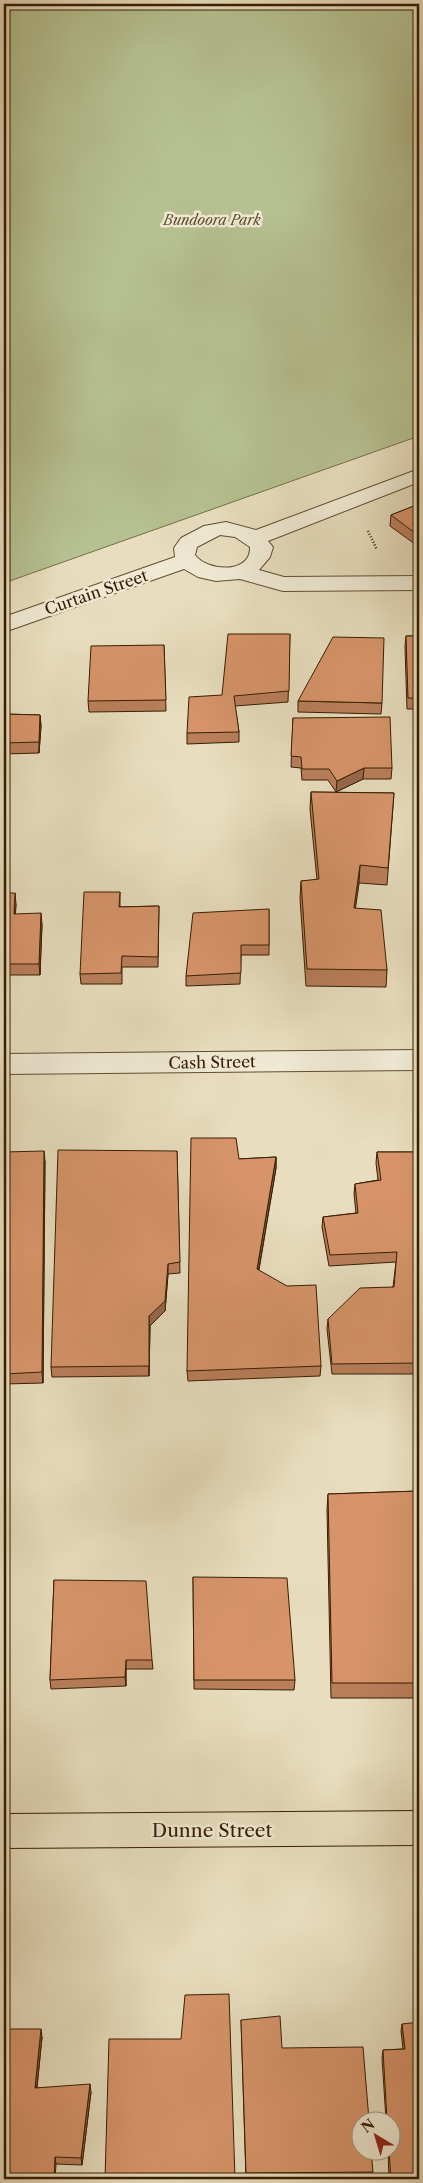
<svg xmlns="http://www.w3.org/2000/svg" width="423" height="2183" viewBox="0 0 423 2183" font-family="'Libre Caslon Text',serif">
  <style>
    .green { fill: #b6c191; stroke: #766f48 }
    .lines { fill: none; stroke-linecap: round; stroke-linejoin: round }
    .minor-casing { stroke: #624d30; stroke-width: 2 }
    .major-casing { stroke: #361d00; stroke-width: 2 }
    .path { stroke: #361d00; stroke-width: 2.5; stroke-dasharray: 1 2; stroke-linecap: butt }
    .minor { fill: #f0ead5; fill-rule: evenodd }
    .major { fill: #e8debf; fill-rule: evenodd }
    .wall { fill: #b97f5b; stroke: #361d00 }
    .shaded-wall { fill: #96684a; stroke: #361d00 }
    .building { fill: #d7946a; stroke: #361d00 }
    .labels { text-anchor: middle; stroke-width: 5; stroke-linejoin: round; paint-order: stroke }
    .far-park-label { font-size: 14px; font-style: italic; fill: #5c4e2c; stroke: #f0ead5 }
    .street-label { font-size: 16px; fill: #361d00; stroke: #f0ead5 }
    .near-street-label { font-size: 19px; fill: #361d00; stroke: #f0ead5 }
  </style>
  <rect width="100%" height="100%" fill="#e8debf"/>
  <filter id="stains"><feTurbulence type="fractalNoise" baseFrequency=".004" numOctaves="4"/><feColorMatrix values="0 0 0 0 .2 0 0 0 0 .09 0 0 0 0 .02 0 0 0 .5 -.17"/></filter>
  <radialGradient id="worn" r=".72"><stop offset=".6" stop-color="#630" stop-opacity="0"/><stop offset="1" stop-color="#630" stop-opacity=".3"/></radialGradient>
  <path class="green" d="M 4,4 L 419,4 L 419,436 L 4,583 Z"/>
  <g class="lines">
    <g class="minor-casing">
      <path id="minor" d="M 419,469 L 419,482 L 268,541 L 273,547 L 270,557 L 259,570 L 284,577 L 419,576 L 419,590 L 283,591 L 240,579 L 216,581 L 198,577 L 184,569 L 4,632 L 4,617 L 175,557 L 174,548 L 181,538 L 204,526 L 226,522 L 256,530 ZM 220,535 L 235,537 L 250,547 C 251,574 208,572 195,555 L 197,547 Z
        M 419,1050 L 419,1070 L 4,1074 L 4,1054 Z"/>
    </g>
    <g class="major-casing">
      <path id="major" d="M 419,1811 L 419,1845 L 4,1848 L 4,1814 Z"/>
    </g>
    <path class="path" d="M 368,531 L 377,550"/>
    <use href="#minor" class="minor"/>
    <use href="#major" class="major"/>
  </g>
  <path class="wall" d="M 419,504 L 419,547 L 390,526 L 391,515 Z
    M 290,634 L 288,702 L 235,706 L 239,732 L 239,742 L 187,744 L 187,733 L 222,695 Z
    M 406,636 L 419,636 L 419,709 L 407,709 L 405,647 Z
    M 164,645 L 166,711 L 89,712 L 88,701 Z
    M 4,685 L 6,696 L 5,714 L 40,715 L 41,726 L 39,753 L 4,754 L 4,756 Z
    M 298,701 L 382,703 L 381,714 L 298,712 Z
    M 293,718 L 392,768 L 391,779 L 363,779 L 336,792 L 328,780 L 302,780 L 301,768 L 291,767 Z
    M 311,792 L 394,793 L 387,885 L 359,883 L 355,908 L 387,970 L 386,987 L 306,986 L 300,899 L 301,881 L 317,880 L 310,809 Z
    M 120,892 L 120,907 L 159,906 L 158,967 L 122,967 L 122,984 L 81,984 L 80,974 Z
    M 4,893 L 16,904 L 15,914 L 42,924 L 40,975 L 4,975 Z
    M 269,909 L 269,955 L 241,955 L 240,984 L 186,986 L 186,976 Z
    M 177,1151 L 180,1273 L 168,1274 L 165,1311 L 150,1326 L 149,1376 L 52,1377 L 51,1367 Z
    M 4,1152 L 45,1161 L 43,1383 L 4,1384 Z
    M 377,1152 L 419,1152 L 419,1374 L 332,1374 L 327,1329 L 328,1319 L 393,1287 L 396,1262 L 329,1266 L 322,1227 L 323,1217 L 356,1213 L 354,1194 L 355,1184 L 378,1180 L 376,1163 Z
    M 276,1157 L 276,1168 L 259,1270 L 321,1366 L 320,1376 L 188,1381 L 187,1371 L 239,1159 Z
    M 419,1491 L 419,1698 L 331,1698 L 327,1510 L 328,1494 Z
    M 193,1577 L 295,1680 L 294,1690 L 194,1689 Z
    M 54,1580 L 152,1660 L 153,1669 L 126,1669 L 126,1686 L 51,1689 L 50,1680 Z
    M 241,2020 L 282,2048 L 373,2172 L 372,2179 L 246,2179 Z
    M 402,2024 L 419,2179 L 389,2179 L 388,2150 L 390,2150 L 390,2120 L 386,2120 L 382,2058 L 383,2050 L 403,2049 L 401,2031 Z
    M 42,2037 L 37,2088 L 91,2092 L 82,2165 L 56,2164 L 4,2179 Z"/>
  <path class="shaded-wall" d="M 5,222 L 6,233 L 4,233 L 4,223 Z
    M 5,685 L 6,696 L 4,725 L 4,703 Z
    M 40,715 L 41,726 L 39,753 L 39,742 Z
    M 364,768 L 363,779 L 336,792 L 337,781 Z
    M 360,865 L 359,883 L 353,926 L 354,908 Z
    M 15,893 L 16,904 L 15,924 L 14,914 Z
    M 41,913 L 42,924 L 40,975 L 39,964 Z
    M 44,1151 L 45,1161 L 43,1383 L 42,1372 Z
    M 276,1157 L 276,1168 L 257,1279 L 257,1269 Z
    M 168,1264 L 168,1274 L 165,1311 L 150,1326 L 149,1376 L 149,1316 Z
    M 126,1660 L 126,1686 L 125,1677 Z
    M 41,2029 L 42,2037 L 36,2095 L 35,2088 Z
    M 90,2084 L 91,2092 L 82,2165 L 81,2158 Z
    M 55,2157 L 56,2164 L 55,2179 L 54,2179 Z"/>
  <path class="building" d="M 419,504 L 419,536 L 391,515 Z
    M 228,634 L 290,634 L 289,691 L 234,696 L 239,732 L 187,733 L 189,697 L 222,695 Z
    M 406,636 L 419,636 L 419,698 L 408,698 Z
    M 333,637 L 384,638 L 382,703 L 298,701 Z
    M 164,645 L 166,700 L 88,701 L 91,646 Z
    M 4,685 L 5,685 L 4,703 Z
    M 4,714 L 40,715 L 39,742 L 4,743 Z
    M 390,717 L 392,768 L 364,768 L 337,781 L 329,769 L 302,769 L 301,757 L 291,756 L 293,718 Z
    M 311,792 L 394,793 L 388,868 L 360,865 L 354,908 L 381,910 L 387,970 L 307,969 L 301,881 L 319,879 Z
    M 84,892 L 120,892 L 119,907 L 159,906 L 158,957 L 122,956 L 121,973 L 80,974 Z
    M 4,893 L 15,893 L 14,914 L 41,913 L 39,964 L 4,964 Z
    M 269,909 L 269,945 L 241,945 L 241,973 L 186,976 L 193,913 Z
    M 191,1138 L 236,1138 L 239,1159 L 276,1157 L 257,1269 L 287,1286 L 316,1285 L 321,1366 L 187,1371 Z
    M 58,1150 L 177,1151 L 180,1262 L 168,1264 L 165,1301 L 149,1316 L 149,1366 L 51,1367 Z
    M 44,1151 L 42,1372 L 4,1374 L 4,1152 Z
    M 377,1152 L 419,1152 L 419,1363 L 332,1364 L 328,1319 L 360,1288 L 394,1287 L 397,1252 L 330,1255 L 323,1217 L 358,1213 L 355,1184 L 381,1180 Z
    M 419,1491 L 419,1683 L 332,1683 L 328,1494 Z
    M 193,1577 L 287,1578 L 295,1680 L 194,1680 Z
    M 54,1580 L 146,1581 L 152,1660 L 126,1660 L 125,1677 L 50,1680 Z
    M 229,1994 L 235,2179 L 105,2179 L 109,2039 L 181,2039 L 185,1995 Z
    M 280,2016 L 282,2048 L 363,2047 L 369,2120 L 360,2120 L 360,2150 L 371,2150 L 373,2172 L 246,2173 L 241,2020 Z
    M 419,2022 L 419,2179 L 391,2179 L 389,2150 L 390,2150 L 390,2120 L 387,2120 L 383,2050 L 405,2049 L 402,2024 Z
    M 4,2029 L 41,2029 L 35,2088 L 90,2084 L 81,2158 L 55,2157 L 54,2179 L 4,2179 Z"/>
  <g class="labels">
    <g class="far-park-label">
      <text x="212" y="225">Bundoora Park</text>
    </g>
    <g class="street-label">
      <text transform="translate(96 592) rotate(-19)" y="6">Curtain Street</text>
      <text transform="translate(212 1062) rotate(-1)" y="6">Cash Street</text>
    </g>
    <g class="near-street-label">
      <text x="212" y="1837">Dunne Street</text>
    </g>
  </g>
  <rect width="423" height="2183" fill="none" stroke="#e8debf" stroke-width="20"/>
  <rect x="5" y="5" width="413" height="2173" fill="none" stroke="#361d00" stroke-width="2.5"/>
  <rect x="10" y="10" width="403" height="2163" fill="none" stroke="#361d00"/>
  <g transform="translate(376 2136) rotate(322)"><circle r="24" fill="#f0ead5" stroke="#a69880"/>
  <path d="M0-4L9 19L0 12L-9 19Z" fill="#8f2418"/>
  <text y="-8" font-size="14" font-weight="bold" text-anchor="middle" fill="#361d00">N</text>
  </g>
  <rect width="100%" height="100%" filter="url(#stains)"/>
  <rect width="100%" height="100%" fill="url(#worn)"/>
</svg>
